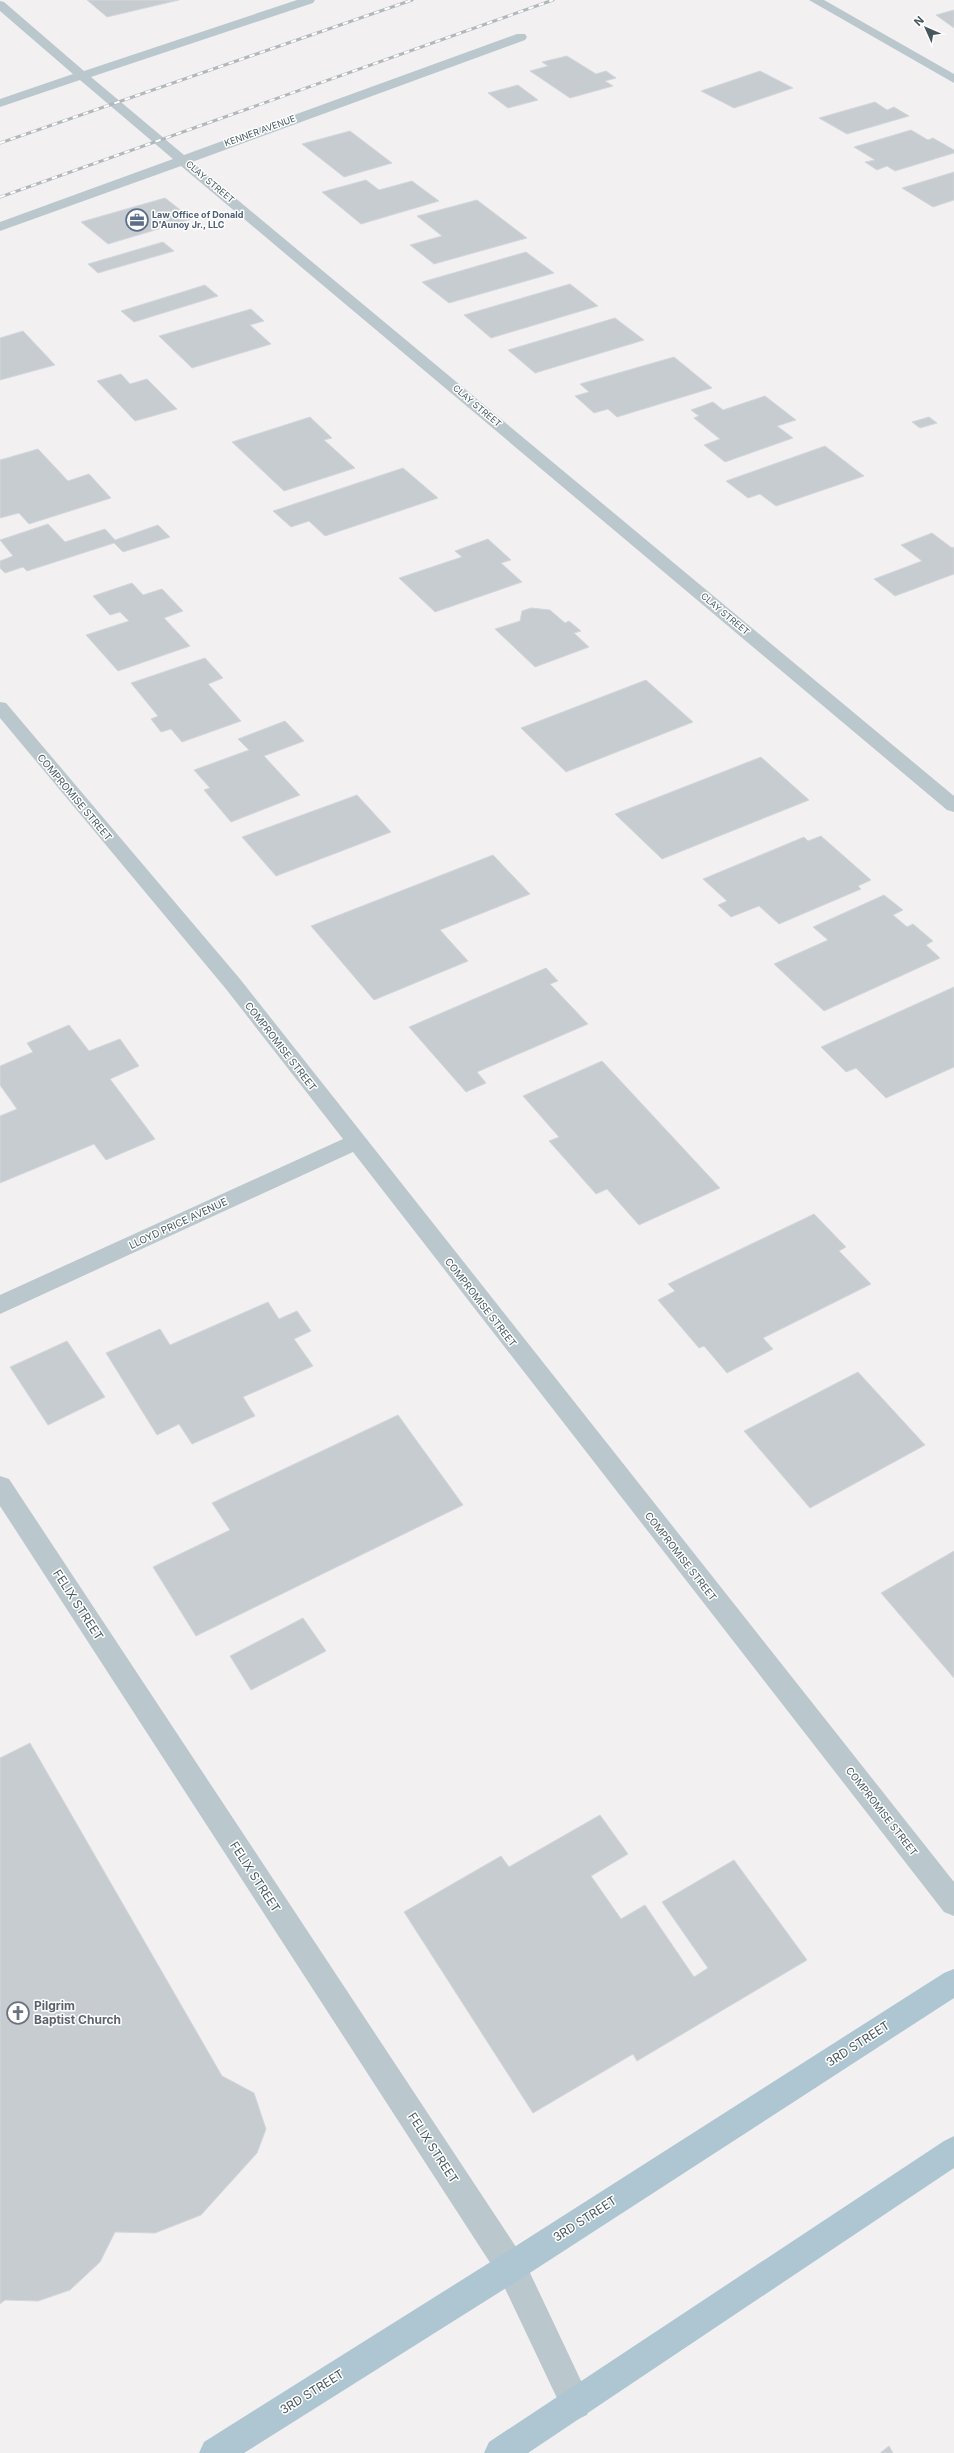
<svg xmlns="http://www.w3.org/2000/svg" width="954" height="2453" viewBox="0 0 954 2453" font-family="Inter,sans-serif">
  <style>
    .building { fill: #c6ccd0; stroke: #d3d7dc }
    .lines { fill: none; stroke-linecap: round; stroke-linejoin: round }
    .minor { fill: #bac8ce; fill-rule: evenodd }
    .major { fill: #adc6d1; fill-rule: evenodd }
    .rail-casing { stroke: #b1b7bb; stroke-width: 3 }
    .rail { stroke: #fff; stroke-width: 2; stroke-dasharray: 5.5; stroke-linecap: butt }
    .labels { text-anchor: middle; stroke-width: 3; stroke-linejoin: round; paint-order: stroke }
    .far-street-label { font-size: 9px; fill: #46585f; stroke: #fff }
    .far-service-label { font-size: 9px; font-weight: bold; fill: #4e5e75; stroke: #fff; text-anchor: start }
    .street-label { font-size: 10px; fill: #46585f; stroke: #fff }
    .near-street-label { font-size: 12px; fill: #46585f; stroke: #fff }
    .near-worship-label { font-size: 12px; font-weight: bold; fill: #5b616d; stroke: #fff; text-anchor: start }
  </style>
  <rect width="100%" height="100%" fill="#f2f0f0"/>
  <path class="building" d="M 87,0 L 179,0 L 107,17 Z
    M 954,10 L 954,28 L 936,15 Z
    M 567,56 L 596,74 L 606,71 L 616,78 L 605,81 L 613,86 L 570,98 L 530,71 L 548,66 L 542,62 Z
    M 760,71 L 793,88 L 734,108 L 701,91 Z
    M 518,85 L 538,100 L 508,108 L 488,93 Z
    M 875,102 L 887,110 L 894,107 L 909,116 L 847,134 L 819,118 Z
    M 911,130 L 928,140 L 933,138 L 954,150 L 954,153 L 895,171 L 887,166 L 877,170 L 865,162 L 875,160 L 854,147 Z
    M 350,131 L 392,163 L 344,177 L 302,144 Z
    M 954,172 L 954,200 L 933,207 L 902,188 Z
    M 366,180 L 379,190 L 412,181 L 439,201 L 361,224 L 322,192 Z
    M 165,198 L 192,219 L 108,244 L 81,222 Z
    M 477,200 L 527,238 L 434,264 L 410,245 L 442,236 L 417,216 Z
    M 163,242 L 174,251 L 98,273 L 88,264 Z
    M 526,252 L 554,273 L 449,303 L 422,282 Z
    M 570,284 L 598,306 L 491,338 L 464,315 Z
    M 205,285 L 218,296 L 134,322 L 121,311 Z
    M 251,309 L 264,321 L 250,325 L 271,344 L 192,368 L 159,336 Z
    M 615,318 L 644,340 L 535,373 L 508,350 Z
    M 23,331 L 55,365 L 0,380 L 0,338 Z
    M 674,357 L 712,388 L 617,417 L 608,409 L 594,413 L 575,396 L 589,392 L 580,384 Z
    M 121,374 L 130,384 L 147,379 L 177,409 L 135,421 L 97,381 Z
    M 765,396 L 796,420 L 777,426 L 793,438 L 725,462 L 704,445 L 720,439 L 694,418 L 699,416 L 691,410 L 713,402 L 723,410 Z
    M 310,417 L 332,438 L 324,440 L 355,468 L 284,491 L 232,442 Z
    M 929,417 L 937,423 L 920,428 L 912,422 Z
    M 825,446 L 864,476 L 776,506 L 760,494 L 748,498 L 726,481 Z
    M 38,449 L 68,481 L 89,474 L 111,498 L 29,524 L 19,513 L 0,518 L 0,460 Z
    M 403,468 L 438,498 L 325,536 L 309,521 L 291,527 L 273,511 Z
    M 48,524 L 65,542 L 105,529 L 115,540 L 158,525 L 170,537 L 123,552 L 114,543 L 27,571 L 23,567 L 5,573 L 0,568 L 0,561 L 13,556 L 0,540 Z
    M 932,533 L 952,548 L 954,547 L 954,574 L 895,596 L 874,579 L 922,561 L 901,545 Z
    M 488,539 L 511,560 L 501,563 L 522,582 L 435,612 L 399,578 L 462,557 L 455,551 Z
    M 132,583 L 143,595 L 162,589 L 183,611 L 164,618 L 190,646 L 118,671 L 86,635 L 129,621 L 120,612 L 110,615 L 93,596 Z
    M 531,608 L 550,610 L 565,623 L 569,621 L 581,631 L 574,633 L 589,647 L 535,667 L 495,629 L 520,621 L 522,611 Z
    M 205,658 L 223,678 L 208,684 L 241,721 L 182,742 L 171,729 L 161,732 L 151,719 L 158,716 L 131,683 Z
    M 646,680 L 693,722 L 566,772 L 521,728 Z
    M 285,721 L 304,741 L 264,756 L 300,795 L 231,822 L 204,790 L 210,788 L 194,770 L 249,750 L 238,739 Z
    M 761,757 L 809,800 L 662,859 L 615,814 Z
    M 357,795 L 391,832 L 276,876 L 242,837 Z
    M 821,836 L 871,880 L 858,886 L 861,889 L 779,924 L 759,906 L 731,917 L 718,905 L 727,901 L 703,879 L 804,837 L 808,841 Z
    M 493,855 L 530,894 L 440,930 L 468,961 L 374,1000 L 311,926 Z
    M 884,895 L 903,910 L 893,915 L 907,927 L 913,924 L 933,941 L 926,945 L 940,958 L 824,1011 L 774,964 L 828,940 L 813,927 Z
    M 546,968 L 558,981 L 550,984 L 588,1024 L 477,1072 L 486,1083 L 466,1092 L 409,1027 Z
    M 954,987 L 954,1067 L 886,1098 L 856,1068 L 846,1072 L 821,1047 Z
    M 69,1025 L 89,1051 L 120,1039 L 139,1066 L 110,1079 L 155,1139 L 106,1160 L 94,1144 L 0,1183 L 0,1116 L 17,1109 L 0,1085 L 0,1066 L 33,1052 L 27,1043 Z
    M 602,1061 L 720,1188 L 639,1225 L 607,1189 L 596,1194 L 549,1141 L 559,1137 L 523,1096 Z
    M 814,1214 L 846,1247 L 839,1251 L 871,1284 L 763,1338 L 773,1349 L 727,1373 L 704,1346 L 699,1348 L 658,1300 L 675,1291 L 668,1284 Z
    M 268,1302 L 279,1319 L 297,1311 L 311,1331 L 294,1339 L 313,1366 L 243,1397 L 255,1416 L 192,1444 L 179,1424 L 157,1435 L 106,1353 L 160,1329 L 170,1345 Z
    M 67,1341 L 105,1397 L 48,1425 L 10,1367 Z
    M 858,1372 L 925,1445 L 810,1508 L 744,1431 Z
    M 398,1415 L 463,1505 L 196,1636 L 153,1567 L 230,1530 L 212,1503 Z
    M 954,1551 L 954,1678 L 881,1593 Z
    M 303,1618 L 326,1651 L 251,1690 L 230,1656 Z
    M 30,1743 L 222,2076 L 254,2093 L 266,2129 L 257,2153 L 201,2215 L 155,2233 L 115,2232 L 100,2262 L 70,2290 L 38,2301 L 5,2300 L 0,2304 L 0,1758 Z
    M 600,1815 L 628,1854 L 591,1876 L 621,1919 L 645,1905 L 694,1977 L 708,1968 L 662,1902 L 734,1860 L 807,1960 L 637,2061 L 633,2054 L 533,2113 L 404,1912 L 501,1856 L 509,1867 Z
    M 889,2446 L 893,2453 L 880,2453 Z"/>
  <g class="lines">
    <path class="minor" d="M 297,0 L 315,0 L 313,3 L 91,77 L 184,155 L 517,34 L 525,34 L 527,37 L 525,40 L 192,162 L 954,796 L 954,812 L 947,810 L 181,166 L 0,231 L 0,222 L 173,159 L 80,80 L 0,107 L 0,99 L 73,74 L 0,11 L 0,1 L 4,2 L 84,71 Z
      M 809,0 L 824,0 L 954,74 L 954,83 Z
      M 0,702 L 6,703 L 240,979 L 954,1882 L 954,1916 L 944,1912 L 353,1152 L 0,1314 L 0,1295 L 343,1139 L 226,989 L 0,718 Z
      M 0,1476 L 9,1479 L 522,2256 L 592,2404 L 587,2415 L 576,2420 L 565,2415 L 500,2278 L 0,1506 Z"/>
    <path class="major" d="M 954,1969 L 954,1998 L 522,2278 L 244,2453 L 199,2453 L 204,2442 L 500,2256 L 944,1973 Z
      M 954,2136 L 954,2168 L 528,2453 L 484,2453 L 489,2442 L 944,2141 Z"/>
    <g class="rail-casing">
      <path id="rail" d="M 0,143 L 412,0
        M 0,197 L 553,0"/>
    </g>
    <use href="#rail" class="rail"/>
  </g>
  <defs>
    <g id="office-ring" transform="scale(1.15)"><circle r="9.5" fill="#fff" stroke="#5c6f8a" stroke-width="1.5"/><path d="M-6-3h4V-5.5h4V-3h4V5H-6ZM-1-4.5V-3h2v-1.5ZM-6 0V1H6V0Z" fill="#5c6f8a"/></g>
    <g id="church-ring" transform="scale(1.15)"><circle r="9.5" fill="#fff" stroke="#6b7280" stroke-width="1.5"/><path d="M-1.2-6h2.4v3.5h3.3v2.4h-3.3V6h-2.4V-.1h-3.3v-2.4h3.3Z" fill="#6b7280"/></g>
  </defs>
  <g fill-rule="evenodd">
    <use href="#office-ring" x="137" y="220"/>
    <use href="#church-ring" x="18" y="2013"/>
  </g>
  <g class="labels">
    <g class="far-street-label">
      <text transform="translate(260 131) rotate(-20)" y="3">KENNER AVENUE</text>
      <text transform="translate(210 182) rotate(40)" y="3">CLAY STREET</text>
      <text transform="translate(477 406) rotate(40)" y="3">CLAY STREET</text>
      <text transform="translate(725 614) rotate(40)" y="3">CLAY STREET</text>
    </g>
    <g class="far-service-label">
      <text x="152" y="218">Law Office of Donald<tspan x="152" dy="10">D'Aunoy Jr., LLC</tspan></text>
    </g>
    <g class="street-label">
      <text transform="translate(75 797) rotate(50)" y="4">COMPROMISE STREET</text>
      <text transform="translate(281 1046) rotate(52)" y="4">COMPROMISE STREET</text>
      <text transform="translate(178 1223) rotate(-25)" y="4">LLOYD PRICE AVENUE</text>
      <text transform="translate(481 1302) rotate(52)" y="4">COMPROMISE STREET</text>
      <text transform="translate(681 1556) rotate(52)" y="4">COMPROMISE STREET</text>
      <text transform="translate(882 1811) rotate(52)" y="4">COMPROMISE STREET</text>
    </g>
    <g class="near-street-label">
      <text transform="translate(78 1605) rotate(57)" y="4">FELIX STREET</text>
      <text transform="translate(255 1877) rotate(57)" y="4">FELIX STREET</text>
      <text transform="translate(858 2044) rotate(-33)" y="4">3RD STREET</text>
      <text transform="translate(433 2148) rotate(57)" y="4">FELIX STREET</text>
      <text transform="translate(585 2219) rotate(-33)" y="4">3RD STREET</text>
      <text transform="translate(312 2392) rotate(-32)" y="4">3RD STREET</text>
    </g>
    <g class="near-worship-label">
      <text x="34" y="2010">Pilgrim<tspan x="34" dy="14">Baptist Church</tspan></text>
    </g>
  </g>
  <g transform="translate(926 28) rotate(315)" stroke="#ffffff" stroke-width="3" paint-order="stroke">
  <path d="M0-3L7 15L0 10L-7 15Z" fill="#46585f"/>
  <text y="-6" font-size="11" font-weight="bold" text-anchor="middle" fill="#46585f">N</text>
  </g>
</svg>
